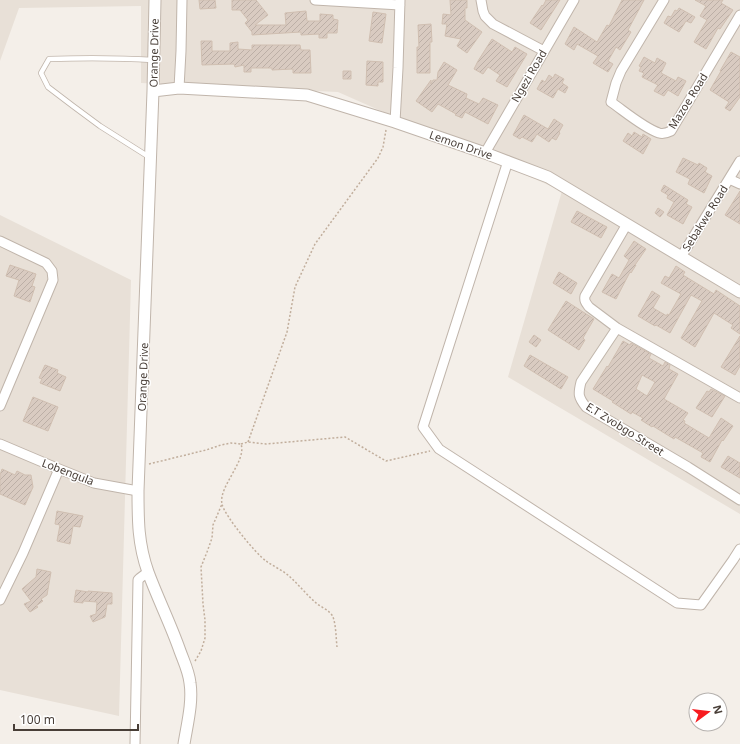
<svg xmlns="http://www.w3.org/2000/svg" width="740" height="744" viewBox="0 0 740 744" font-family="'Noto Sans',sans-serif">
  <style>
    .residential { fill: #e8e0d7 }
    .building { fill: url(#building-hatch); stroke: #d0bfb1; fill-rule: evenodd }
    .lines { fill: none; stroke-linecap: round; stroke-linejoin: round }
    .service-casing { stroke: #c0b5ab; stroke-width: 6 }
    .minor-casing { stroke: #c0b5ab; stroke-width: 11 }
    .tertiary-casing { stroke: #c0b5ab; stroke-width: 13 }
    .path { stroke: #c1ae9c; stroke-width: 1.5; stroke-dasharray: 2 2; stroke-linecap: butt }
    .service { stroke: #fff; stroke-width: 4.5 }
    .minor { stroke: #fff; stroke-width: 9 }
    .tertiary { stroke: #fff; stroke-width: 11 }
    .labels { text-anchor: middle; stroke-width: 3; stroke-linejoin: round; paint-order: stroke }
    .street-label { font-size: 11px; fill: #483e37; stroke: #fff }
  </style>
  <defs>
    <pattern id="building-hatch" width="6" height="6" patternUnits="userSpaceOnUse"><rect width="6" height="6" fill="#d9cbc1"/><path d="M-1 1l2-2M0 6l6-6M5 7l2-2" fill="none" stroke="#bcafa6"/></pattern>
  </defs>
  <rect width="100%" height="100%" fill="#f4efe9"/>
  <path class="residential" d="M 0,0 L 740,0 L 740,514 L 508,377 L 562,191 L 338,92 L 141,83 L 141,6 L 19,8 L 0,61 Z
    M 0,215 L 131,280 L 119,716 L 0,690 Z"/>
  <path class="building" d="M 199,0 L 215,0 L 216,8 L 200,9 Z
    M 232,0 L 256,0 L 268,15 L 255,25 L 286,25 L 285,13 L 306,11 L 307,21 L 320,21 L 320,14 L 333,15 L 333,19 L 338,20 L 337,33 L 327,33 L 327,38 L 319,38 L 319,34 L 301,35 L 301,32 L 252,35 L 252,32 L 245,23 L 248,20 L 240,10 L 232,10 Z
    M 450,0 L 467,0 L 467,8 L 465,8 L 465,20 L 482,32 L 467,53 L 457,46 L 461,39 L 445,36 L 447,24 L 442,24 L 443,14 L 451,15 Z
    M 546,0 L 560,0 L 541,30 L 530,23 L 542,5 L 543,6 Z
    M 622,0 L 644,0 L 628,30 L 631,32 L 620,50 L 616,47 L 608,61 L 613,64 L 608,72 L 593,63 L 598,56 L 577,44 L 574,50 L 565,44 L 574,27 L 597,42 L 607,25 L 609,26 Z
    M 695,0 L 723,0 L 721,3 L 733,10 L 720,29 L 718,28 L 706,49 L 694,42 L 707,20 L 700,16 L 706,6 Z
    M 679,8 L 695,17 L 691,23 L 686,21 L 679,32 L 664,23 L 668,16 L 671,17 L 675,10 L 677,11 Z
    M 373,12 L 386,14 L 382,43 L 369,41 Z
    M 431,24 L 432,42 L 430,42 L 430,73 L 417,73 L 417,47 L 419,47 L 418,25 Z
    M 492,39 L 512,52 L 515,47 L 527,54 L 507,87 L 496,81 L 500,75 L 488,67 L 483,74 L 474,69 L 478,61 Z
    M 201,41 L 212,41 L 212,51 L 230,51 L 230,43 L 238,42 L 238,49 L 252,50 L 252,45 L 300,45 L 301,50 L 310,50 L 311,73 L 293,73 L 293,69 L 272,70 L 272,68 L 251,68 L 251,72 L 244,72 L 244,65 L 235,67 L 234,64 L 202,65 Z
    M 731,52 L 740,57 L 740,97 L 730,111 L 725,108 L 729,102 L 710,90 L 721,71 L 720,71 Z
    M 644,57 L 655,63 L 657,58 L 666,63 L 661,73 L 676,81 L 678,77 L 686,81 L 678,96 L 668,90 L 664,96 L 654,91 L 658,85 L 642,77 L 644,73 L 639,71 L 641,67 L 639,66 Z
    M 367,61 L 383,62 L 383,82 L 378,82 L 378,86 L 366,85 Z
    M 444,62 L 457,70 L 448,85 L 467,94 L 466,98 L 479,104 L 483,98 L 498,105 L 488,124 L 465,112 L 462,118 L 455,115 L 456,114 L 438,104 L 432,112 L 416,101 L 431,80 L 431,84 L 433,80 L 437,80 L 438,72 Z
    M 343,71 L 351,71 L 351,79 L 343,79 Z
    M 555,74 L 564,79 L 562,83 L 568,87 L 565,93 L 558,89 L 553,98 L 537,89 L 542,80 L 545,82 L 549,75 L 553,78 Z
    M 524,115 L 548,129 L 554,119 L 563,125 L 559,132 L 560,133 L 556,140 L 552,138 L 549,142 L 537,134 L 532,142 L 522,137 L 520,139 L 513,135 Z
    M 634,132 L 642,137 L 643,134 L 651,139 L 643,154 L 623,141 L 628,133 L 632,136 Z
    M 683,158 L 698,165 L 699,163 L 707,168 L 705,172 L 712,176 L 704,193 L 688,184 L 690,179 L 676,172 Z
    M 664,185 L 688,200 L 686,204 L 692,207 L 683,224 L 667,215 L 674,202 L 667,198 L 668,195 L 661,191 Z
    M 740,191 L 740,224 L 725,215 Z
    M 658,208 L 664,212 L 660,217 L 655,213 Z
    M 577,211 L 607,227 L 601,238 L 571,222 Z
    M 634,241 L 646,249 L 635,265 L 636,265 L 631,273 L 630,272 L 616,299 L 602,292 L 612,274 L 619,278 L 629,260 L 624,256 Z
    M 10,265 L 36,274 L 32,286 L 35,287 L 30,302 L 14,296 L 19,280 L 6,276 Z
    M 676,266 L 685,272 L 683,275 L 714,294 L 716,290 L 740,306 L 740,334 L 731,328 L 733,325 L 714,313 L 695,347 L 681,338 L 702,301 L 691,295 L 670,333 L 656,325 L 655,326 L 638,316 L 652,291 L 660,296 L 653,308 L 667,316 L 667,314 L 669,315 L 681,294 L 661,283 L 665,276 L 669,278 Z
    M 559,272 L 577,283 L 571,294 L 553,283 Z
    M 566,301 L 594,319 L 583,338 L 585,340 L 579,350 L 548,330 Z
    M 534,335 L 541,340 L 536,347 L 529,342 Z
    M 740,336 L 740,366 L 735,375 L 721,367 Z
    M 623,341 L 630,345 L 631,343 L 651,354 L 649,358 L 663,366 L 665,362 L 670,365 L 669,369 L 678,374 L 664,399 L 688,413 L 683,420 L 685,421 L 684,423 L 709,438 L 721,418 L 733,426 L 723,441 L 722,440 L 710,462 L 701,457 L 703,453 L 675,437 L 674,439 L 653,426 L 652,427 L 641,420 L 643,418 L 632,412 L 631,414 L 612,402 L 613,401 L 593,389 L 607,366 L 608,367 ZM 642,375 L 655,382 L 647,396 L 636,389 Z
    M 530,355 L 568,377 L 561,389 L 524,366 Z
    M 45,365 L 58,370 L 57,373 L 66,377 L 60,391 L 40,383 L 42,379 L 39,378 Z
    M 711,389 L 725,396 L 712,417 L 696,408 L 707,391 L 709,392 Z
    M 33,397 L 58,407 L 48,431 L 23,421 Z
    M 728,456 L 740,463 L 740,478 L 721,467 Z
    M 2,469 L 15,475 L 17,471 L 25,475 L 31,475 L 33,487 L 25,505 L 0,494 L 0,475 Z
    M 57,511 L 83,516 L 80,527 L 73,526 L 70,544 L 57,541 L 60,525 L 55,524 Z
    M 37,569 L 51,572 L 47,595 L 41,599 L 43,601 L 36,606 L 38,607 L 30,612 L 24,604 L 31,601 L 22,589 L 36,577 Z
    M 76,590 L 88,592 L 88,591 L 112,593 L 112,604 L 107,604 L 105,617 L 93,622 L 90,616 L 96,614 L 97,602 L 83,601 L 83,603 L 74,602 Z"/>
  <g class="lines">
    <g class="service-casing">
      <path id="service" d="M 149,157 L 100,126 L 73,106 L 48,87 L 41,73 L 49,59 C 84,58 119,58 153,60"/>
    </g>
    <g class="minor-casing">
      <path id="minor" d="M 315,0 L 400,5
        M 481,0 L 483,11 L 485,16 L 493,24 L 544,51
        M 664,0 L 621,71 L 616,83 L 611,102 C 624,111 644,128 659,133 C 663,134 667,133 671,131 L 740,15
        M 179,88 L 181,51 L 182,0
        M 395,122 L 398,68 L 400,0
        M 485,153 L 574,0
        M 508,161 L 423,427 L 439,449 L 677,603 L 701,605 L 733,560 L 740,549
        M 729,179 L 740,184
        M 627,224 L 585,296 C 584,301 586,303 589,307 L 617,328 L 740,398
        M 0,241 L 46,263 L 52,271 L 53,280 L 0,406
        M 681,257 L 740,161
        M 617,328 L 581,382 C 578,394 578,397 586,407 L 688,467 L 740,500
        M 0,444 L 59,469 L 94,483 L 138,491
        M 0,600 L 23,553 L 59,469
        M 135,744 L 138,580 L 140,578 L 148,572"/>
    </g>
    <g class="tertiary-casing">
      <path id="tertiary" d="M 155,0 L 153,91 L 138,491 C 138,520 138,544 148,572 C 158,599 171,625 180,651 C 184,662 189,672 190,683 C 193,702 187,725 184,744
        M 153,91 L 179,88 L 307,95 L 395,122 L 485,153 L 548,177 L 740,292"/>
    </g>
    <path class="path" d="M 248,442 L 287,332 L 295,287 L 315,244 L 378,158 L 383,147 L 386,130
      M 241,444 L 248,442 L 266,444 L 345,437 L 386,461 L 430,451
      M 149,464 L 206,450 L 221,445 L 231,443 L 241,444 C 247,461 218,487 222,504 C 224,515 256,554 266,561 C 273,566 282,570 289,576 C 298,584 306,594 315,602 C 320,607 330,610 333,617 C 336,625 336,638 337,647
      M 195,661 L 201,651 L 205,638 L 205,620 L 203,604 L 201,567 L 207,552 L 212,538 L 213,525 L 222,504"/>
    <use href="#service" class="service"/>
    <use href="#minor" class="minor"/>
    <use href="#tertiary" class="tertiary"/>
  </g>
  <g class="labels">
    <g class="street-label">
      <text transform="translate(154 53) rotate(-89)" y="4">Orange Drive</text>
      <text transform="translate(529 76) rotate(-60)" y="4">Ngezi Road</text>
      <text transform="translate(688 101) rotate(-58)" y="4">Mazoe Road</text>
      <text transform="translate(461 145) rotate(19)" y="4">Lemon Drive</text>
      <text transform="translate(705 218) rotate(-58)" y="4">Sebakwe Road</text>
      <text transform="translate(143 377) rotate(-88)" y="4">Orange Drive</text>
      <text transform="translate(625 429) rotate(32)" y="4">E.T Zvobgo Street</text>
      <text transform="translate(68 472) rotate(21)" y="4">Lobengula</text>
    </g>
  </g>
  <g transform="translate(708 712) rotate(75)"><circle r="19" fill="#ffffff" stroke="#b6b2af"/>
  <path d="M0-3L7 15L0 10L-7 15Z" fill="#f71c20"/>
  <text y="-6" font-size="11" font-weight="bold" text-anchor="middle" fill="#483e37">N</text>
  </g>
  <path d="M14 724v6h124v-6" fill="none" stroke="#483e37" stroke-width="2"/>
  <text x="20" y="724" font-size="12" fill="#483e37" stroke="#ffffff" stroke-width="3" paint-order="stroke">100 m</text>
</svg>
